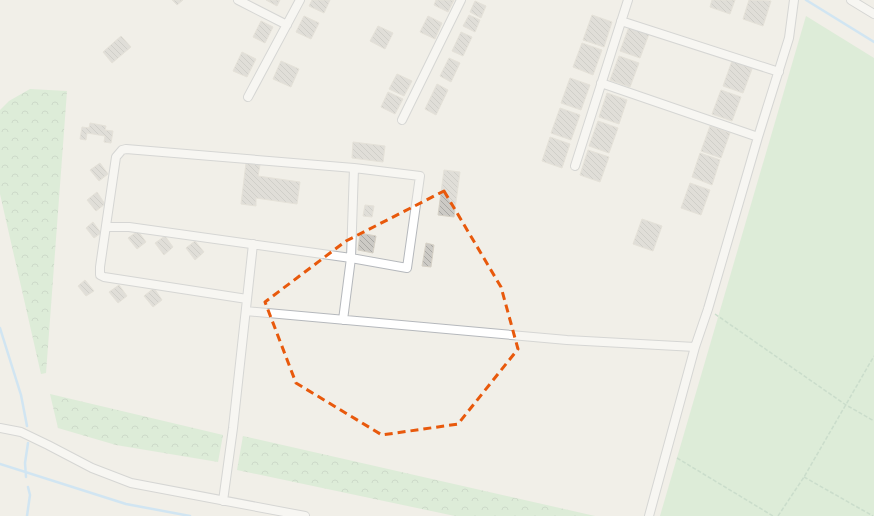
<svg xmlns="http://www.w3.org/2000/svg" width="874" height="516" viewBox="0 0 874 516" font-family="'PT Sans Narrow',sans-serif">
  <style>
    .forest { fill: url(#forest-crowns) }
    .park { fill: #c5e8c5 }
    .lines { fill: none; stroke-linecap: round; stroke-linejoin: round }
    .stream { stroke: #aadaff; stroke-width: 2.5 }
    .building { fill: url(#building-back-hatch); stroke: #d6d1c6 }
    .minor-casing { stroke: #b5b8bc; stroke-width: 10 }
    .path { stroke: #9cc7a9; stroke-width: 1.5; stroke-dasharray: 4 2; stroke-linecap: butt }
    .minor { stroke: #fff; stroke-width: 8 }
    .marked { fill: none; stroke: #e8590c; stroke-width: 3; stroke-dasharray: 8 5; stroke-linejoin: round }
  </style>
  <defs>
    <pattern id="forest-crowns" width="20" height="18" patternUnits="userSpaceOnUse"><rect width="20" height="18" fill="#c5e8c5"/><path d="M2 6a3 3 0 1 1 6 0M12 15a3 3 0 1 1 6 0" fill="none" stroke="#a3c0a4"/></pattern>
    <pattern id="building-back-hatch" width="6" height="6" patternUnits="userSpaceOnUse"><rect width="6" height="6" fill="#cccac5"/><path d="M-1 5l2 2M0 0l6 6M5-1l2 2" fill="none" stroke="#a9a8a4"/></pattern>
  </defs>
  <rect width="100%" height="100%" fill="#f1efe8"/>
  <path class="forest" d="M 30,89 L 67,91 L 46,373 L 41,374 L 0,194 L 0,110 L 9,101 Z
    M 50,394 L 223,435 L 218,462 L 116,445 L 58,428 Z
    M 243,436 L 595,516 L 455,516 L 237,470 Z"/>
  <path class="park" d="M 806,16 L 874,58 L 874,516 L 660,516 Z"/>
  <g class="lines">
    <path class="stream" d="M 806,0 L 874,42
      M 0,328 L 21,395 L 27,426
      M 0,464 L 126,504 L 190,516
      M 26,477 L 25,463 L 28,443
      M 27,516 L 30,495 L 28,487"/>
  </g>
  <path class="building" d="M 172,0 L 183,0 L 177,5 Z
    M 266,0 L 280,0 L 277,6 Z
    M 312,0 L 330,0 L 324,13 L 309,6 Z
    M 436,0 L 454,0 L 448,12 L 434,5 Z
    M 712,0 L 735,0 L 730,14 L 710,7 Z
    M 749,0 L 771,1 L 763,26 L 743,19 Z
    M 475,1 L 486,6 L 481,18 L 470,12 Z
    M 469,15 L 480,20 L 475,32 L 463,26 Z
    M 592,15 L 612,22 L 604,47 L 583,40 Z
    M 304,16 L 319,23 L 311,39 L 296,32 Z
    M 428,16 L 442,23 L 435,39 L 420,32 Z
    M 261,21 L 273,27 L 265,43 L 253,37 Z
    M 378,26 L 393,33 L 385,49 L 370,41 Z
    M 629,27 L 649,34 L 640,58 L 620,51 Z
    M 461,32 L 472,37 L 463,56 L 452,51 Z
    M 121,36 L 131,47 L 112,63 L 103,52 Z
    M 582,43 L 602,50 L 593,75 L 573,67 Z
    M 242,52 L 256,59 L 247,77 L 233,71 Z
    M 619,56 L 639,63 L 630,87 L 610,80 Z
    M 449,58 L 460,63 L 451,82 L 440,76 Z
    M 281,61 L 299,69 L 291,87 L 273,79 Z
    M 732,61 L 752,69 L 743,93 L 723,86 Z
    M 397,74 L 412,81 L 404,96 L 389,89 Z
    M 570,78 L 590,85 L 581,110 L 561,103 Z
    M 437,84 L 448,90 L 436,115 L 425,109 Z
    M 721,90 L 741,97 L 732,121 L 712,114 Z
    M 388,92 L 403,99 L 395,114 L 381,107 Z
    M 607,93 L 627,100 L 619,124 L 599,117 Z
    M 560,108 L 580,115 L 571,140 L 551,133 Z
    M 598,121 L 618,128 L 609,153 L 589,146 Z
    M 90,123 L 106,126 L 105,130 L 113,131 L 111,143 L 104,142 L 105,136 L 87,133 L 86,140 L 80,139 L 82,127 L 89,128 Z
    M 710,126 L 730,133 L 721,158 L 701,151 Z
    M 550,137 L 570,144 L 562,168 L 542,161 Z
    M 353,142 L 385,146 L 383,162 L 352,158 Z
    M 588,150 L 609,157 L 600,182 L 580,175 Z
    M 700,153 L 720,160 L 712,185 L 692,177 Z
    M 100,163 L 108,174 L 99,181 L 90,170 Z
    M 246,163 L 260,165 L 258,176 L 300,182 L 297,204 L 256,198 L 256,206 L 241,204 Z
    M 444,170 L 460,172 L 454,217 L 438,215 Z
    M 690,183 L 710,190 L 701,215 L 681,208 Z
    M 97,192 L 105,204 L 96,211 L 87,200 Z
    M 365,205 L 374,206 L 372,217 L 363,216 Z
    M 642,219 L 662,226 L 653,251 L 633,244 Z
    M 93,222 L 101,233 L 94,238 L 86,228 Z
    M 138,231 L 146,242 L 137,249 L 128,238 Z
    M 360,233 L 376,236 L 373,253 L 358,250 Z
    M 165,236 L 173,247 L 164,255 L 155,243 Z
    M 195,241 L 204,252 L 195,260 L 186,248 Z
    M 426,243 L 434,245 L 431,267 L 422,266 Z
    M 85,280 L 94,291 L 86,296 L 78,286 Z
    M 119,285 L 127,296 L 118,303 L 109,292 Z
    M 154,288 L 162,300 L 153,307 L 144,296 Z"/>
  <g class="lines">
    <g class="minor-casing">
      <path id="minor" d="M 238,0 L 287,25
        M 851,0 L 874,14
        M 621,21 L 779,72
        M 601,83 L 758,137
        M 248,97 L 300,0
        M 402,120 L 461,0
        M 575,166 L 628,0
        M 354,168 L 420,176 L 407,268 L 351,258 Z
        M 106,227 L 129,227 L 351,258 L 343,320
        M 247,299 L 104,277 L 100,275 L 100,267 L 116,157 L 122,150 L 126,149 L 354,168
        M 246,311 L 567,340 L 695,347
        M 0,428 L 21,432 L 48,445 L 92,468 L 131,483 L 305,516
        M 223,501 L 233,428 L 253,244
        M 649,516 L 695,347 L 708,309 L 758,137 L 789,38 L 794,0"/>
    </g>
    <path class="path" d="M 715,314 L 846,405 L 874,421
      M 677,458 L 773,516
      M 804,477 L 873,516
      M 778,516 L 804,477 L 874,356"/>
    <use href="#minor" class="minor"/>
  </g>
  <path d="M0 0H874V516H0ZM 444,191 L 501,287 L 518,349 L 458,424 L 382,435 L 296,383 L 265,302 L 346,241 Z" fill="#f1efe8" fill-opacity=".55" fill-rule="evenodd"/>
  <path class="marked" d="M 444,191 L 501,287 L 518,349 L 458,424 L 382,435 L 296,383 L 265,302 L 346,241 Z"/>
</svg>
